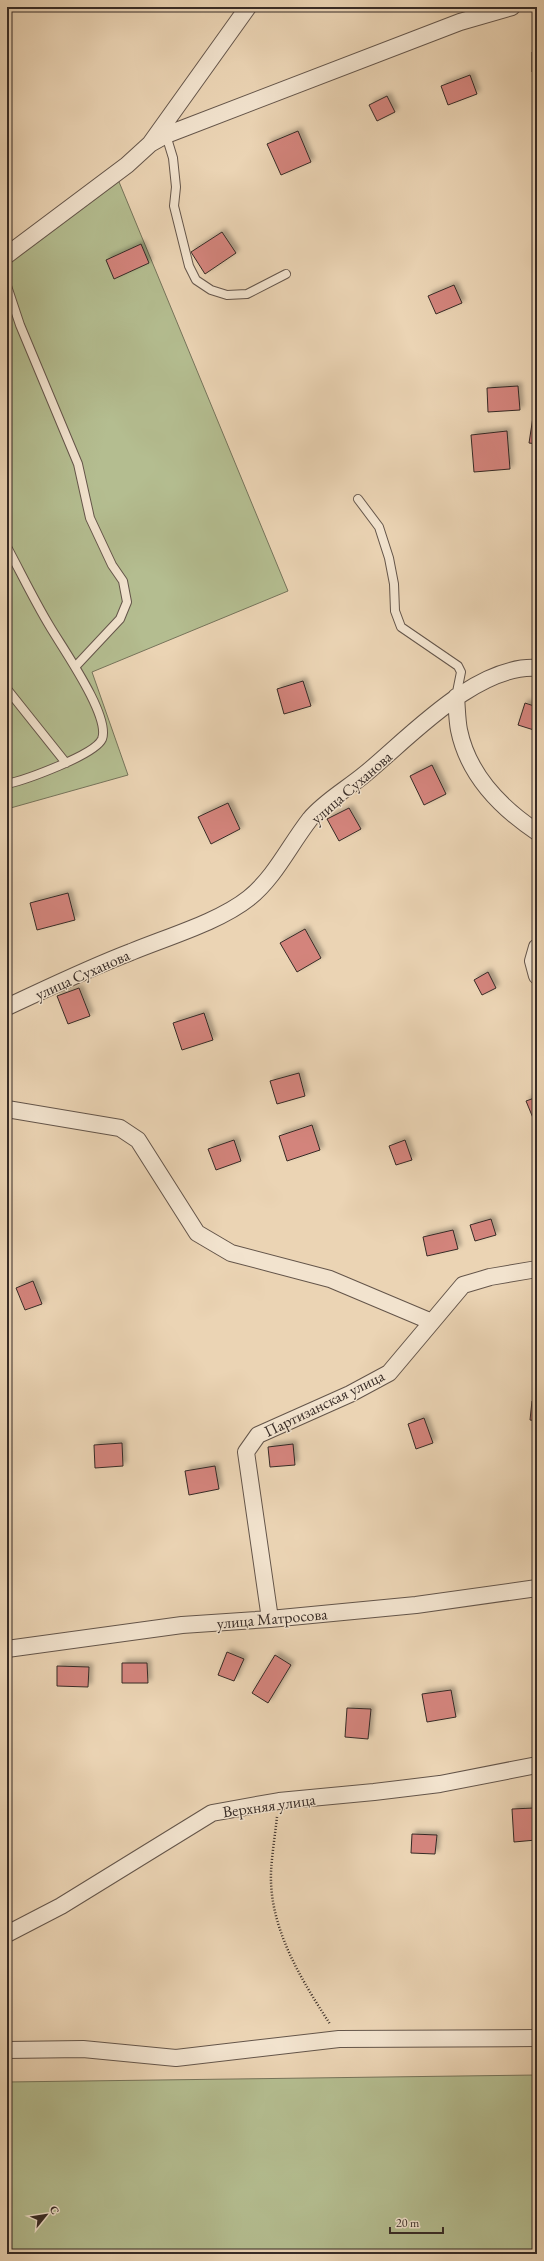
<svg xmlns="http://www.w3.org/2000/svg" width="544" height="2261" viewBox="0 0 544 2261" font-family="'EB Garamond',serif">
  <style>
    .green { fill: #b4bd90; stroke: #76745b }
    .building { fill: #d3847c; stroke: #372b26; filter: url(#shadow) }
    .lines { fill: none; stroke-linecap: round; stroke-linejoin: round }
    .lane-casing { stroke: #64554a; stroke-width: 10 }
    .street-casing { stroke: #64554a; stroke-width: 18 }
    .path { stroke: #372b26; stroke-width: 2.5; stroke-dasharray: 1 2; stroke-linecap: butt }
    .lane { stroke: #f2e3ce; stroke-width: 8 }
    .street { stroke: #f2e3ce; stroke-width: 16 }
    .labels { text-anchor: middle; stroke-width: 3; stroke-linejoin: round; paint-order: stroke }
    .street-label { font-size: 16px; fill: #372b26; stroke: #f2e3ce }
  </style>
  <defs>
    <filter id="shadow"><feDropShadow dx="3.5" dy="-3.5" stdDeviation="2" flood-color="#0004"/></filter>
  </defs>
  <rect width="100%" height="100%" fill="#ebd4b4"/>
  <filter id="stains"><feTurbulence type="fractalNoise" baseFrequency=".005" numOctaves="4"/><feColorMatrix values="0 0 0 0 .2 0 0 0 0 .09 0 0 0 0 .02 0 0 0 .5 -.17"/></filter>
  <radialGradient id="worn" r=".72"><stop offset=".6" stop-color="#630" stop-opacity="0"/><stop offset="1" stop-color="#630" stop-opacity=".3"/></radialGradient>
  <path class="green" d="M 117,177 L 288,591 L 92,672 L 128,775 L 7,809 L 7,259 Z
    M 537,2075 L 537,2254 L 7,2254 L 7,2082 Z"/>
  <path class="building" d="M 532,52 L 537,53 L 537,72 L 532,72 Z
    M 470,75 L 477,94 L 448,105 L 441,86 Z
    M 387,96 L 395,112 L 377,121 L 369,105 Z
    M 298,131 L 311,162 L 281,175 L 267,144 Z
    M 222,232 L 236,253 L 205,274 L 191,252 Z
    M 141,244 L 149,263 L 114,279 L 106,260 Z
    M 454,285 L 462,303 L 436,314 L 428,296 Z
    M 518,386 L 520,410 L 488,412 L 487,388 Z
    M 533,417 L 537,417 L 537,444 L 529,443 Z
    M 507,431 L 510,469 L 474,472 L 471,435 Z
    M 303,681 L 311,706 L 284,714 L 277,689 Z
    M 525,703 L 537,707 L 537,731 L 518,725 Z
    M 432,765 L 446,794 L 424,805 L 410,776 Z
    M 228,803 L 240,829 L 211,844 L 198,817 Z
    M 349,808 L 361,829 L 339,841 L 327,819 Z
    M 68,893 L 75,920 L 37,930 L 30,903 Z
    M 305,929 L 321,958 L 297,972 L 280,943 Z
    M 488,972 L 496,988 L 482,995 L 474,980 Z
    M 79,988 L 90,1016 L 68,1024 L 57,996 Z
    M 204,1013 L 213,1040 L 182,1050 L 173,1023 Z
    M 299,1073 L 305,1096 L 277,1104 L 270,1081 Z
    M 537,1097 L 537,1117 L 533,1118 L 526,1101 Z
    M 312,1125 L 320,1150 L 287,1161 L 279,1136 Z
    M 234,1140 L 241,1161 L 216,1170 L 208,1149 Z
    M 405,1140 L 412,1160 L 396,1165 L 389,1146 Z
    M 491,1219 L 496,1235 L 475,1241 L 470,1225 Z
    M 453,1230 L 458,1249 L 427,1256 L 423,1237 Z
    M 33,1281 L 42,1304 L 25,1310 L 16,1288 Z
    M 532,1401 L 537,1401 L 537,1421 L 530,1420 Z
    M 424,1418 L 433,1443 L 416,1449 L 408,1424 Z
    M 122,1443 L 123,1466 L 95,1468 L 94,1445 Z
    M 293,1444 L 295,1465 L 270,1467 L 268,1447 Z
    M 215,1466 L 219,1489 L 189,1495 L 185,1471 Z
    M 227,1652 L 244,1659 L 234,1681 L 218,1675 Z
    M 275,1655 L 291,1665 L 268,1703 L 252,1693 Z
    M 122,1663 L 147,1663 L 148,1683 L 122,1683 Z
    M 57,1666 L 89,1667 L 88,1687 L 57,1686 Z
    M 451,1690 L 456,1717 L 427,1722 L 422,1694 Z
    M 347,1708 L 371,1709 L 368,1739 L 345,1737 Z
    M 534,1808 L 536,1840 L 514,1842 L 512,1809 Z
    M 412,1834 L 437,1835 L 435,1854 L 411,1853 Z"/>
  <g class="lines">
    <g class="lane-casing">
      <path id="lane" d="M 166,135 L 173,158 L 176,187 L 174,206 L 189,266 L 196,280 L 211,290 L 227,295 L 247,294 L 286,274
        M 7,286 L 20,325 L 78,464 L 90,518 L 112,565 L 123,581 L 127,602 L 120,619 L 75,667
        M 358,499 L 379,527 L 389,558 L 394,584 L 395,611 L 401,627 L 458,666 L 461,672 L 456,697
        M 7,547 C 21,573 34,600 49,625 C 61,646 111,716 102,739 C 95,755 25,780 7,784
        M 7,689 L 66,763"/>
    </g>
    <g class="street-casing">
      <path id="street" d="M 150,144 L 166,135 L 460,22 L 512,7
        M 7,255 L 127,165 L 150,144 L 248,7
        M 456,697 C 457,708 457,720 459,730 C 468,774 501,808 537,832
        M 537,947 L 533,961 L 537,976
        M 7,1007 C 48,988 89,968 131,952 C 167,937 219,922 249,898 C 275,877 289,846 310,819 C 325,801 347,789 365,774 C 409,738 476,664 537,668
        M 7,1109 L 120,1128 L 138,1140 L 197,1233 L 231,1253 L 330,1279 L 432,1322
        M 270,1619 L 246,1452 L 258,1435 L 350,1394 L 389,1373 L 463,1285 L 490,1277 L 537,1269
        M 7,1649 L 182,1625 L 270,1619 L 416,1605 L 537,1588
        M 7,1934 L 61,1906 L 212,1813 L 279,1801 L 374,1792 L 440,1784 L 537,1765
        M 7,2050 L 83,2049 L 176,2058 L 339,2039 L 537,2038"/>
    </g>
    <path class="path" d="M 277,1817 C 275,1835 272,1854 271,1872 C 269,1928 301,1979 330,2024"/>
    <use href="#lane" class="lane"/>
    <use href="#street" class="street"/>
  </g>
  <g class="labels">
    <g class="street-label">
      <text transform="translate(351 787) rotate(-41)" y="6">улица Суханова</text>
      <text transform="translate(82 974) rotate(-24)" y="6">улица Суханова</text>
      <text transform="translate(324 1403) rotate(-26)" y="6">Партизанская улица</text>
      <text transform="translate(272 1618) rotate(-5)" y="6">улица Матросова</text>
      <text transform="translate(269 1805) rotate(-8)" y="6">Верхняя улица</text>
    </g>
  </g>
  <rect width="544" height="2261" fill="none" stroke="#ebd4b4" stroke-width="24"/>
  <rect x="8" y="8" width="528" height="2245" fill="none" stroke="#372b26" stroke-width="2"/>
  <rect x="12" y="12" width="520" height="2237" fill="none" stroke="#372b26"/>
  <g transform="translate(46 2215) rotate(60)" stroke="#f2e3ce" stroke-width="3" paint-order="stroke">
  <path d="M0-3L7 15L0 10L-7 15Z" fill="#372b26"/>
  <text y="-6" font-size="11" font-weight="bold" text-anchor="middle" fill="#372b26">С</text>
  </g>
  <path d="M390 2227v6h53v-6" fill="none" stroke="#372b26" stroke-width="2"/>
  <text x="396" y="2227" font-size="12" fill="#372b26" stroke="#f2e3ce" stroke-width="3" paint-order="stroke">20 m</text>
  <rect width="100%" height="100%" filter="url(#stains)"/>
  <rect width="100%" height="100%" fill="url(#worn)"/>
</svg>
